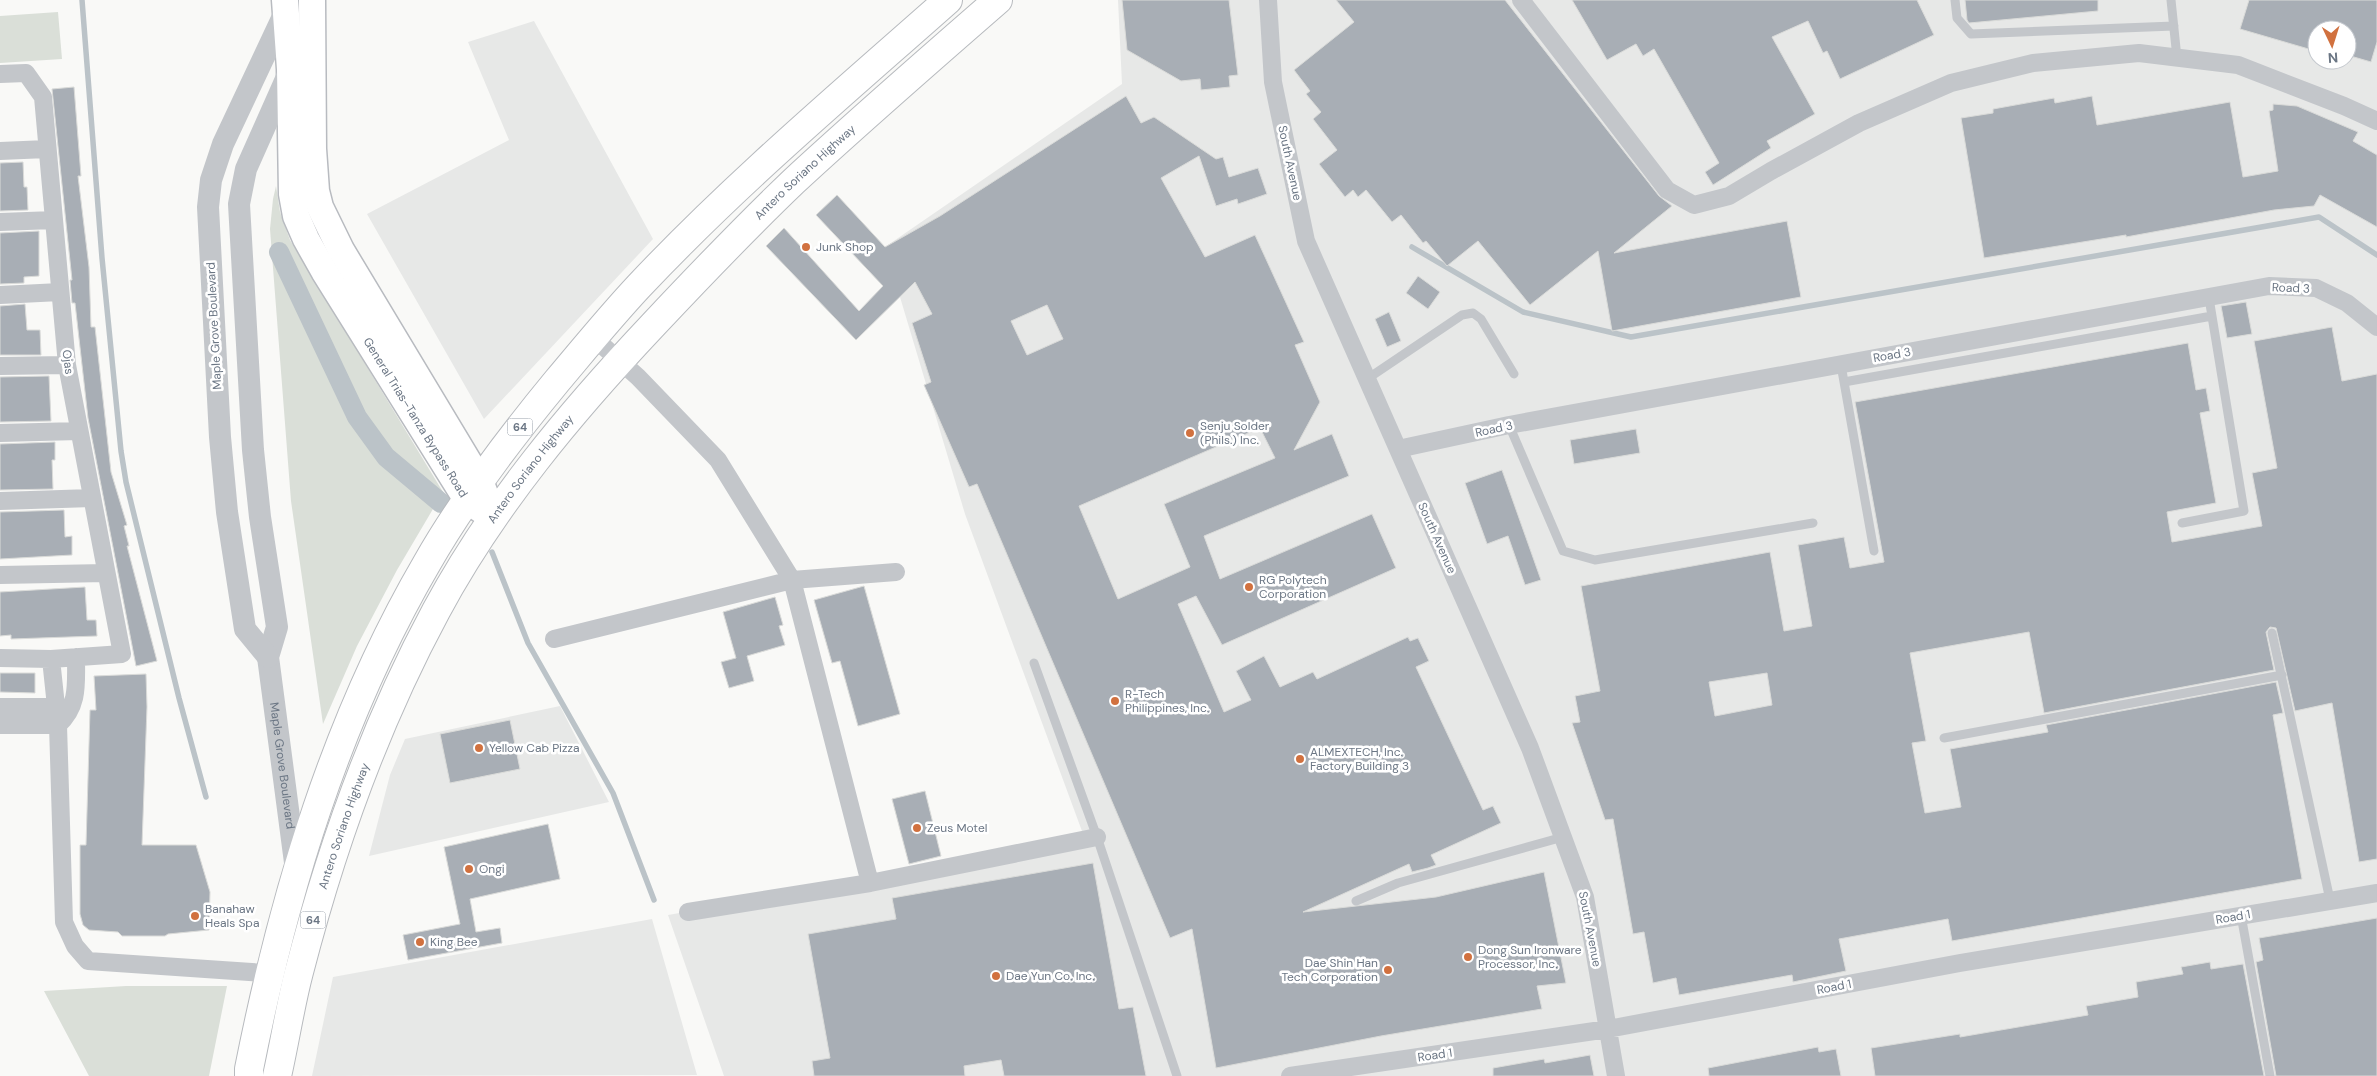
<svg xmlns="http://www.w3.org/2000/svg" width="2377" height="1076" viewBox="0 0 2377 1076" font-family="'DM Sans',sans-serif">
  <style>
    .built { fill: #e7e8e7; fill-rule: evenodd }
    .green { fill: #dadfd8 }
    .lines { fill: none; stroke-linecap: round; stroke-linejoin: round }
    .stream { stroke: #bbc3c8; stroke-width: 5.5 }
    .canal { stroke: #bbc3c8; stroke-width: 20 }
    .building { fill: #a8aeb5; stroke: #dadbd9; fill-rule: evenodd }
    .secondary-casing { stroke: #b8bbc0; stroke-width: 29 }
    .primary-casing { stroke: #b7babe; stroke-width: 30 }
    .service { stroke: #c3c6ca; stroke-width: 9 }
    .minor { stroke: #c3c6ca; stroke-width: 18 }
    .tertiary { stroke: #c3c6ca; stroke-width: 22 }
    .secondary { stroke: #fff; stroke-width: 26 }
    .primary { stroke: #fff; stroke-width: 28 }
    .poi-dot { fill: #d1713f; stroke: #fff; stroke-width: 2 }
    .labels { text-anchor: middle; stroke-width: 5; stroke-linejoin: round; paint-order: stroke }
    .shield { fill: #fff; stroke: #979fa9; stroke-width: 1 }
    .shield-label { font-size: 11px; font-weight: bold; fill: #6b7684 }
    .street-label { font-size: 12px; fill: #6b7684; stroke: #fff }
    .poi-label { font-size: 12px; fill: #6b7684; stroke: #fff; text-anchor: start }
  </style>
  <rect width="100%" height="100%" fill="#f9f9f7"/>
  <path class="built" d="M 1118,0 L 2377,0 L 2377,1076 L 724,1076 L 668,915 L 1086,842 L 965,514 L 885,247 L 1122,84 ZM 2317,30 L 2347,30 L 2347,60 L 2317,60 Z
    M 534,21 L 653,239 L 484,419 L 367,214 L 509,140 L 468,42 Z
    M 560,706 L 609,802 L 369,856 L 390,775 L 405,739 Z
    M 652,919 L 697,1075 L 312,1076 L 333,977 Z"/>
  <path class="green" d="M 58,12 L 62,59 L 0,63 L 0,16 Z
    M 276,186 L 280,212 L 290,240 L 443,492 L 397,570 L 357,646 L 323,724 L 291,501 L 270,229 L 273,199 Z
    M 126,986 L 227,986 L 209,1076 L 89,1076 L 44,991 Z"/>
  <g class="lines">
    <path class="stream" d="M 82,0 L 102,258 L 121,451 L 126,482 L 179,698 L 206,797
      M 1412,247 L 1523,312 L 1631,337 L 2319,217 L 2377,255
      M 492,552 L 528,643 L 613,793 L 654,900"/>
    <path class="canal" d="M 279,252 L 357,417 L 386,457 L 441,503"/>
  </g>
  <path class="building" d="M 1122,0 L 1229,0 L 1238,75 L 1229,76 L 1230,87 L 1201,90 L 1200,79 L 1181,81 L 1127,50 Z
    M 1336,0 L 1505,0 L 1659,196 L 1672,206 L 1614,253 L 1787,221 L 1801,297 L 1612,331 L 1598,251 L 1530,305 L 1478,241 L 1447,266 L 1426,241 L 1423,243 L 1401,215 L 1392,222 L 1366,190 L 1358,197 L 1353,190 L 1345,197 L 1319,164 L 1337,150 L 1313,119 L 1321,112 L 1306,94 L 1310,91 L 1294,70 L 1354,22 Z
    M 1572,0 L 1917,0 L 1934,35 L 1840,79 L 1827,51 L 1823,53 L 1808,21 L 1772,37 L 1815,114 L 1767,141 L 1771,148 L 1713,185 L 1705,172 L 1719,163 L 1654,49 L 1643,56 L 1636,44 L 1607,60 Z
    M 1965,0 L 2098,0 L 2098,11 L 1969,23 L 1967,20 Z
    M 2249,0 L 2377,0 L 2377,42 L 2371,62 L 2347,55 L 2351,39 L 2347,37 L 2347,30 L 2317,30 L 2312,50 L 2240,29 Z
    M 74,87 L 81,176 L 78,176 L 89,267 L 91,327 L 95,327 L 111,472 L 127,525 L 124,526 L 129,546 L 127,546 L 157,661 L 136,666 L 88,418 L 75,303 L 72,303 L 70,280 L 72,280 L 52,89 Z
    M 1126,96 L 1141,123 L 1154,117 L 1216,159 L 1223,157 L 1229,177 L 1258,168 L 1267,194 L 1238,204 L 1237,199 L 1216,206 L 1199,156 L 1161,178 L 1205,257 L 1255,235 L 1304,342 L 1295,345 L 1320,402 L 1294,450 L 1332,434 L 1349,476 L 1204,536 L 1220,579 L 1372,514 L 1396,568 L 1222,645 L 1196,596 L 1178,604 L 1224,712 L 1251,700 L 1236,671 L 1264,656 L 1280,687 L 1313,672 L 1317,679 L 1408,637 L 1410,641 L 1418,638 L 1429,661 L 1416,667 L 1483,810 L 1493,806 L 1501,823 L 1431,855 L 1436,865 L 1428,868 L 1412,872 L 1409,864 L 1303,912 L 1436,897 L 1544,872 L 1566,983 L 1537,986 L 1542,1009 L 1381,1036 L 1216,1068 L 1192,929 L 1170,938 L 977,484 L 969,487 L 924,385 L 931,382 L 912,323 L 932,314 L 915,282 L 856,340 L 766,246 L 784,228 L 859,311 L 883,286 L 816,215 L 837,195 L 885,247 L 940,216 ZM 1047,305 L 1063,339 L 1027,355 L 1011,321 ZM 1260,428 L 1275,458 L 1164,504 L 1190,567 L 1118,599 L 1079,506 Z
    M 2092,96 L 2097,125 L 2230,102 L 2243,177 L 2278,171 L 2269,111 L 2273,110 L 2273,104 L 2297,106 L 2358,132 L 2353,141 L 2377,155 L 2377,227 L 2320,195 L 2314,206 L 2274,210 L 2126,237 L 2126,235 L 1984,258 L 1961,118 L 1993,113 L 1993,109 L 2054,98 L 2055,103 Z
    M 23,162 L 24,187 L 27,187 L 28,210 L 0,211 L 0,163 Z
    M 39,231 L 39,276 L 24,277 L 24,283 L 0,284 L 0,233 Z
    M 1418,276 L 1440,292 L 1428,309 L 1406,293 Z
    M 2246,302 L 2252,334 L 2227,338 L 2221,306 Z
    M 25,304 L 27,330 L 40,330 L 41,355 L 0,355 L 0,306 Z
    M 1389,312 L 1401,341 L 1387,347 L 1375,319 Z
    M 2332,327 L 2342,381 L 2377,374 L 2377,859 L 2359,862 L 2332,703 L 2295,711 L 2276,628 L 2270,627 L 2266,632 L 2274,670 L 2044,713 L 2029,632 L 1910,653 L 1926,741 L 1912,743 L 1925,813 L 1961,807 L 1950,749 L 2048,732 L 2046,725 L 2276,682 L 2283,713 L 2273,715 L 2302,879 L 1952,941 L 1948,919 L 1839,939 L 1846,971 L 1793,982 L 1792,975 L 1679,995 L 1676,978 L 1653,983 L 1644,932 L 1633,934 L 1613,819 L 1605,820 L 1572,723 L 1580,722 L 1575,696 L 1600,691 L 1581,586 L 1770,552 L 1784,631 L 1812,626 L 1798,545 L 1844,537 L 1850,568 L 1884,562 L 1855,402 L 2188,343 L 2196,390 L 2206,388 L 2210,411 L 2200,413 L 2216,503 L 2167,512 L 2172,542 L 2262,526 L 2252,473 L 2277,468 L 2254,341 ZM 1767,673 L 1772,705 L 1715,716 L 1709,682 Z
    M 49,376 L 51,421 L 0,422 L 0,377 Z
    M 1636,429 L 1640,453 L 1574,464 L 1570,440 Z
    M 55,442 L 55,460 L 52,460 L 53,489 L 0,490 L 0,444 Z
    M 1502,470 L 1541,580 L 1525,585 L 1508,536 L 1487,544 L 1465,483 Z
    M 64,510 L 65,537 L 72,536 L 72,555 L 0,559 L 0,512 Z
    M 864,586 L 900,714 L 858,726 L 840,661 L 832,663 L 814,600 Z
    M 85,587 L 87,620 L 96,620 L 97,636 L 11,639 L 11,635 L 0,636 L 0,592 Z
    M 775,597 L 783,625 L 779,626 L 785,645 L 747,656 L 754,681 L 729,688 L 721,662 L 736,658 L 723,612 Z
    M 0,673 L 35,673 L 35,693 L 0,692 Z
    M 146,674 L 147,707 L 142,845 L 196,845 L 210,892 L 209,930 L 168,934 L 165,936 L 122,936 L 118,932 L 89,930 L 83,925 L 80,914 L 80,845 L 86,845 L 90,710 L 96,710 L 94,676 Z
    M 510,720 L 520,769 L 450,783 L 440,734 Z
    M 925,791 L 941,856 L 909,864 L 892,799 Z
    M 548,824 L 560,879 L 470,899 L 476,932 L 500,928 L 502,943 L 408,960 L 403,935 L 460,924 L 444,847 Z
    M 1093,863 L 1119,1009 L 1133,1007 L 1146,1076 L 1004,1076 L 1001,1060 L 964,1066 L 965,1076 L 814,1076 L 812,1061 L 830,1058 L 808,934 L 896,919 L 892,898 Z
    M 2377,918 L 2377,1076 L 2276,1076 L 2256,962 L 2263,960 L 2259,938 Z
    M 2210,962 L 2211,969 L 2243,964 L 2264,1076 L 1875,1076 L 1871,1048 L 1960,1034 L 1960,1037 L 2088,1015 L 2086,1006 L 2138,997 L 2136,982 L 2183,974 L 2181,967 Z
    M 1818,1047 L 1819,1052 L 1836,1049 L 1841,1076 L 1709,1076 L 1708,1068 Z
    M 1590,1055 L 1594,1076 L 1493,1076 L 1493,1068 L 1544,1059 L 1545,1063 Z"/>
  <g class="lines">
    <g class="secondary-casing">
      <g id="secondary">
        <path id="s2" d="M 285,0 L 290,69 L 292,194 L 296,216 L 306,239 L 324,271 L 467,500 L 493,518"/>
        <path d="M 312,0 L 313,149 L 316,191 L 320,207 L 341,250 L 480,481 L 487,499"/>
      </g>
    </g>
    <g class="primary-casing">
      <g id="primary">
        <path d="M 249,1076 L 249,1069 C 284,893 336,719 427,563 C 464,498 510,438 557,381 C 584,349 610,317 639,286 C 735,184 843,93 948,0"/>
        <path id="s3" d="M 277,1076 C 285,1041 290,1006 299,972 C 331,848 375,724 436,611 C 493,505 571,412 653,325 C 699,276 745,228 793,182 C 860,120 929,60 998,0"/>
      </g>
    </g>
    <path class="service" d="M 1955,0 L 1957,18 L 1971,34 L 2174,26
      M 2171,0 L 2177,58
      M 1841,365 L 1874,551
      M 1367,379 L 1462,315 L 1473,313 L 1481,319 L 1514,374
      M 1844,382 L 2212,316
      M 1509,425 L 1563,551 L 1595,560 L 1813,523
      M 2182,523 L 2244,511 L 2209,298
      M 2272,633 L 2330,900
      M 1034,663 L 1097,837 L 1177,1076
      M 1944,738 L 2282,675
      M 1356,901 L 1398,883 L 1563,837
      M 2241,915 L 2270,1076"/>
    <path class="minor" d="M 1268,0 L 1273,82 L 1306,241 L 1530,748 L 1585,897 L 1616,1076
      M 1521,0 L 1667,190 L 1694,205 L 1729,196 L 1771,171 L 1859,123 L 1951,83 L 2033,63 L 2139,53 L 2238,65 L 2344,106 L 2377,121
      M 0,74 L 26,73 L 43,97 L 67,365 L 122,654 L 51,659 L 0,658
      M 0,151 L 47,149
      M 0,222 L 54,220
      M 0,295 L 60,292
      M 594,338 L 638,377 L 718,460 L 792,580 L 870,883
      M 0,366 L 67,365
      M 0,433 L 79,431
      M 1398,449 L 1509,425 L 2269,286 L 2316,288 L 2347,303 L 2377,327
      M 0,501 L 92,498
      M 0,575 L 106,573
      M 554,639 L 792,580 L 896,572
      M 51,659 L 58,725 L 64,922 L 75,946 L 88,961 L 280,974
      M 0,707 L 56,707
      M 0,725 L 58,725 C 79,706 76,684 76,657
      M 688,912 L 870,883 L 1097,837
      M 1290,1076 L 1608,1029 L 1960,963 L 2377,893"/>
    <g class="tertiary">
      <path id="s1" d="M 290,70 L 246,169 L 239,204 L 253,450 L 260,517 L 277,627 L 268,657 L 296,870"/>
      <path d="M 268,657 L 245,629 L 227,512 L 220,437 L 208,207 L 211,180 L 223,144 L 286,10"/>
    </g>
    <use href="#secondary" class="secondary"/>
    <use href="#primary" class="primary"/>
  </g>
  <g class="poi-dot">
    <circle cx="806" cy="247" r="5"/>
    <circle cx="1190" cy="433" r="5"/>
    <circle cx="1249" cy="587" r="5"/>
    <circle cx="1115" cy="701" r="5"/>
    <circle cx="479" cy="748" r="5"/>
    <circle cx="1300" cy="759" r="5"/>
    <circle cx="917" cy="828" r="5"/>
    <circle cx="469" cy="869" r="5"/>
    <circle cx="195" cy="916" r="5"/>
    <circle cx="420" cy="942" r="5"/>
    <circle cx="1468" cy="957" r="5"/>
    <circle cx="1388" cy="970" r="5"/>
    <circle cx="996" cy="976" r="5"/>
  </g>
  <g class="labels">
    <g class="shield">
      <rect x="507.5" y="418.5" width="25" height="17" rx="4"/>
      <rect x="300.5" y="911.5" width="25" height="17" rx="4"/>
    </g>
    <g class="shield-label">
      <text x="520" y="431">64</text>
      <text x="313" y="924">64</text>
    </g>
    <g class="street-label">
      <text transform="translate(1290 163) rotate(78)" y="4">South Avenue</text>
      <text dy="4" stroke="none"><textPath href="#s3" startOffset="1069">Antero Soriano Highway</textPath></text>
      <text transform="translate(2291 288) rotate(2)" y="4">Road 3</text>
      <text transform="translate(214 326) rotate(-93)" y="4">Maple Grove Boulevard</text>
      <text transform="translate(1892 355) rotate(-10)" y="4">Road 3</text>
      <text transform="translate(68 362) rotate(83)" y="4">Ojas</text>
      <text dy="4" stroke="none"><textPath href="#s2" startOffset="451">General Trias–Tanza Bypass Road</textPath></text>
      <text transform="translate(1494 429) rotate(-12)" y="4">Road 3</text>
      <text dy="4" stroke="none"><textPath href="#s3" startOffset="664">Antero Soriano Highway</textPath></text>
      <text transform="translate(1437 538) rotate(66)" y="4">South Avenue</text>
      <text dy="4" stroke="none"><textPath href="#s1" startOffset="710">Maple Grove Boulevard</textPath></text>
      <text dy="4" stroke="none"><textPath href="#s3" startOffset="259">Antero Soriano Highway</textPath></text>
      <text transform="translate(2233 917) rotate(-10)" y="4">Road 1</text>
      <text transform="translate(1590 929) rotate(79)" y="4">South Avenue</text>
      <text transform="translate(1834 987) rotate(-11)" y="4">Road 1</text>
      <text transform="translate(1435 1055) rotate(-8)" y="4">Road 1</text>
    </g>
    <g class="poi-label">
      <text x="816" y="251">Junk Shop</text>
      <text x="1200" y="430">Senju Solder<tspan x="1200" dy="14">(Phils.) Inc.</tspan></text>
      <text x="1259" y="584">RG Polytech<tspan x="1259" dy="14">Corporation</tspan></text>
      <text x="1125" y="698">R-Tech<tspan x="1125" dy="14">Philippines, Inc.</tspan></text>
      <text x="489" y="752">Yellow Cab Pizza</text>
      <text x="1310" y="756">ALMEXTECH, Inc.<tspan x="1310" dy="14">Factory Building 3</tspan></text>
      <text x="927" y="832">Zeus Motel</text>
      <text x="479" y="873">Ongi</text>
      <text x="205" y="913">Banahaw<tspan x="205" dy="14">Heals Spa</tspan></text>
      <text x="430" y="946">King Bee</text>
      <text x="1478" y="954">Dong Sun Ironware<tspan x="1478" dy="14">Processor, Inc.</tspan></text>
      <text x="1378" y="967" text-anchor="end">Dae Shin Han<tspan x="1378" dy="14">Tech Corporation</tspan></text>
      <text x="1006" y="980">Dae Yun Co. Inc.</text>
    </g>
  </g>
  <g transform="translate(2332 45) rotate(176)"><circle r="24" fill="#ffffff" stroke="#c4c8ce"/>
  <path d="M0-4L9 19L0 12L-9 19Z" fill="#d1713f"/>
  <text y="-8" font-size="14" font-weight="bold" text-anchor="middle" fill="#6b7684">N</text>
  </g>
</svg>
